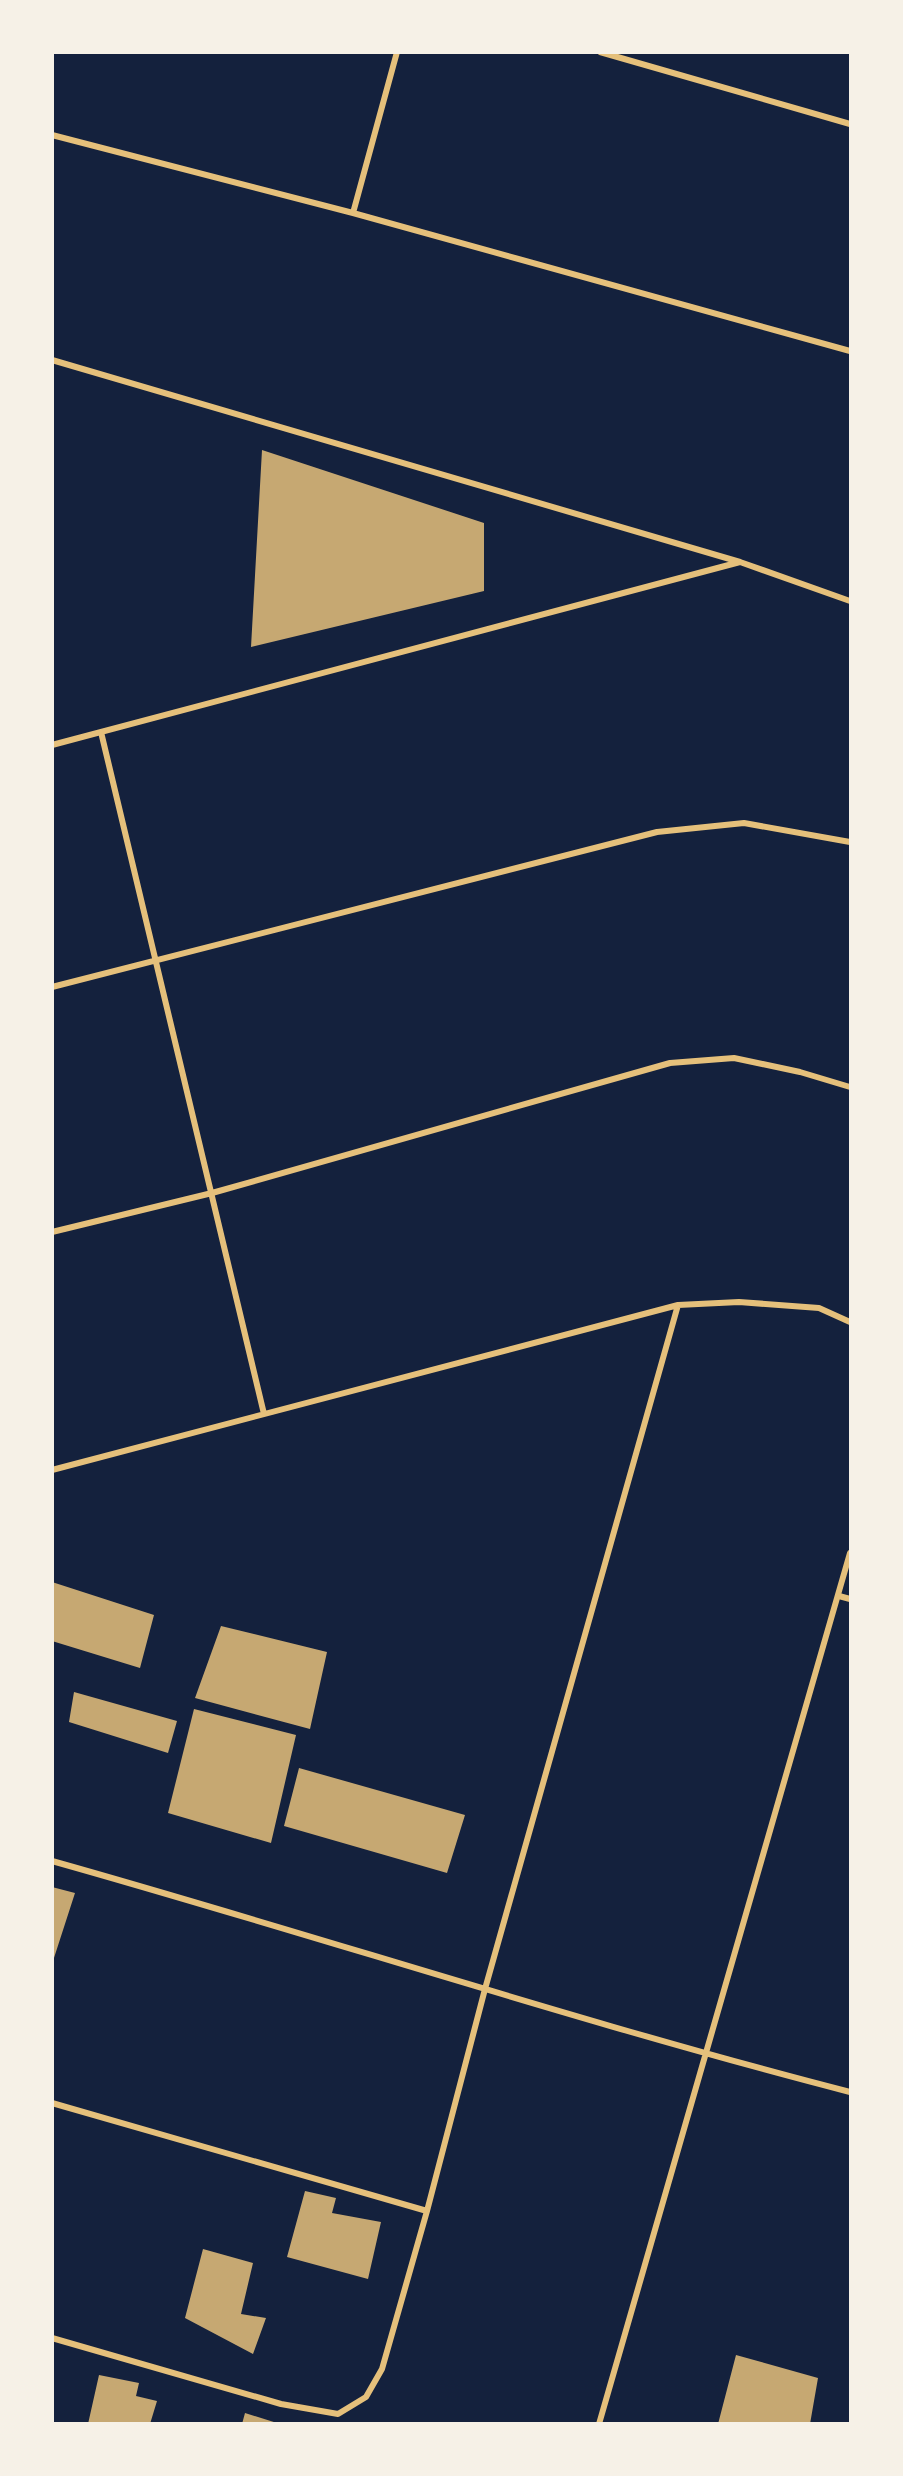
<svg xmlns="http://www.w3.org/2000/svg" width="903" height="2476" viewBox="0 0 903 2476" font-family="Helvetica,sans-serif">
  <style>
    .building { fill: #c6a872 }
    .lines { fill: none; stroke-linecap: round; stroke-linejoin: round }
    .minor { stroke: #e5c07b; stroke-width: 6 }
  </style>
  <rect width="100%" height="100%" fill="#14213d"/>
  <path class="building" d="M 262,450 L 484,523 L 484,591 L 251,647 Z
    M 52,1582 L 154,1615 L 140,1668 L 52,1641 Z
    M 221,1626 L 327,1652 L 310,1729 L 195,1698 Z
    M 74,1692 L 177,1721 L 168,1753 L 69,1722 Z
    M 194,1709 L 296,1735 L 271,1843 L 168,1813 Z
    M 299,1768 L 465,1815 L 447,1873 L 284,1826 Z
    M 52,1887 L 75,1893 L 53,1961 L 52,1961 Z
    M 305,2191 L 336,2198 L 332,2213 L 381,2222 L 368,2279 L 287,2257 Z
    M 203,2249 L 253,2263 L 241,2314 L 266,2318 L 253,2354 L 185,2318 Z
    M 736,2355 L 818,2378 L 810,2424 L 718,2424 Z
    M 99,2375 L 139,2383 L 136,2396 L 157,2401 L 150,2424 L 88,2424 Z
    M 245,2413 L 277,2423 L 277,2424 L 242,2424 Z"/>
  <g class="lines">
    <path class="minor" d="M 600,52 L 850,124
      M 52,135 L 353,213 L 850,351
      M 353,213 L 397,52
      M 52,360 L 740,562 L 850,601
      M 101,732 L 264,1414
      M 52,745 L 740,562
      M 52,987 L 657,832 L 744,823 L 850,842
      M 52,1232 L 212,1193 L 670,1063 L 734,1058 L 800,1072 L 850,1087
      M 52,1470 L 678,1305 L 739,1302 L 819,1308 L 850,1322
      M 839,1596 L 850,1599
      M 52,1861 C 319,1936 582,2023 850,2092
      M 52,2103 L 427,2211
      M 52,2338 L 281,2404 L 338,2414 L 366,2397 L 382,2369 L 427,2211 L 485,1989 L 678,1305
      M 599,2424 L 850,1553"/>
  </g>
  <rect width="903" height="2476" fill="none" stroke="#f6f1e7" stroke-width="108"/>
</svg>
